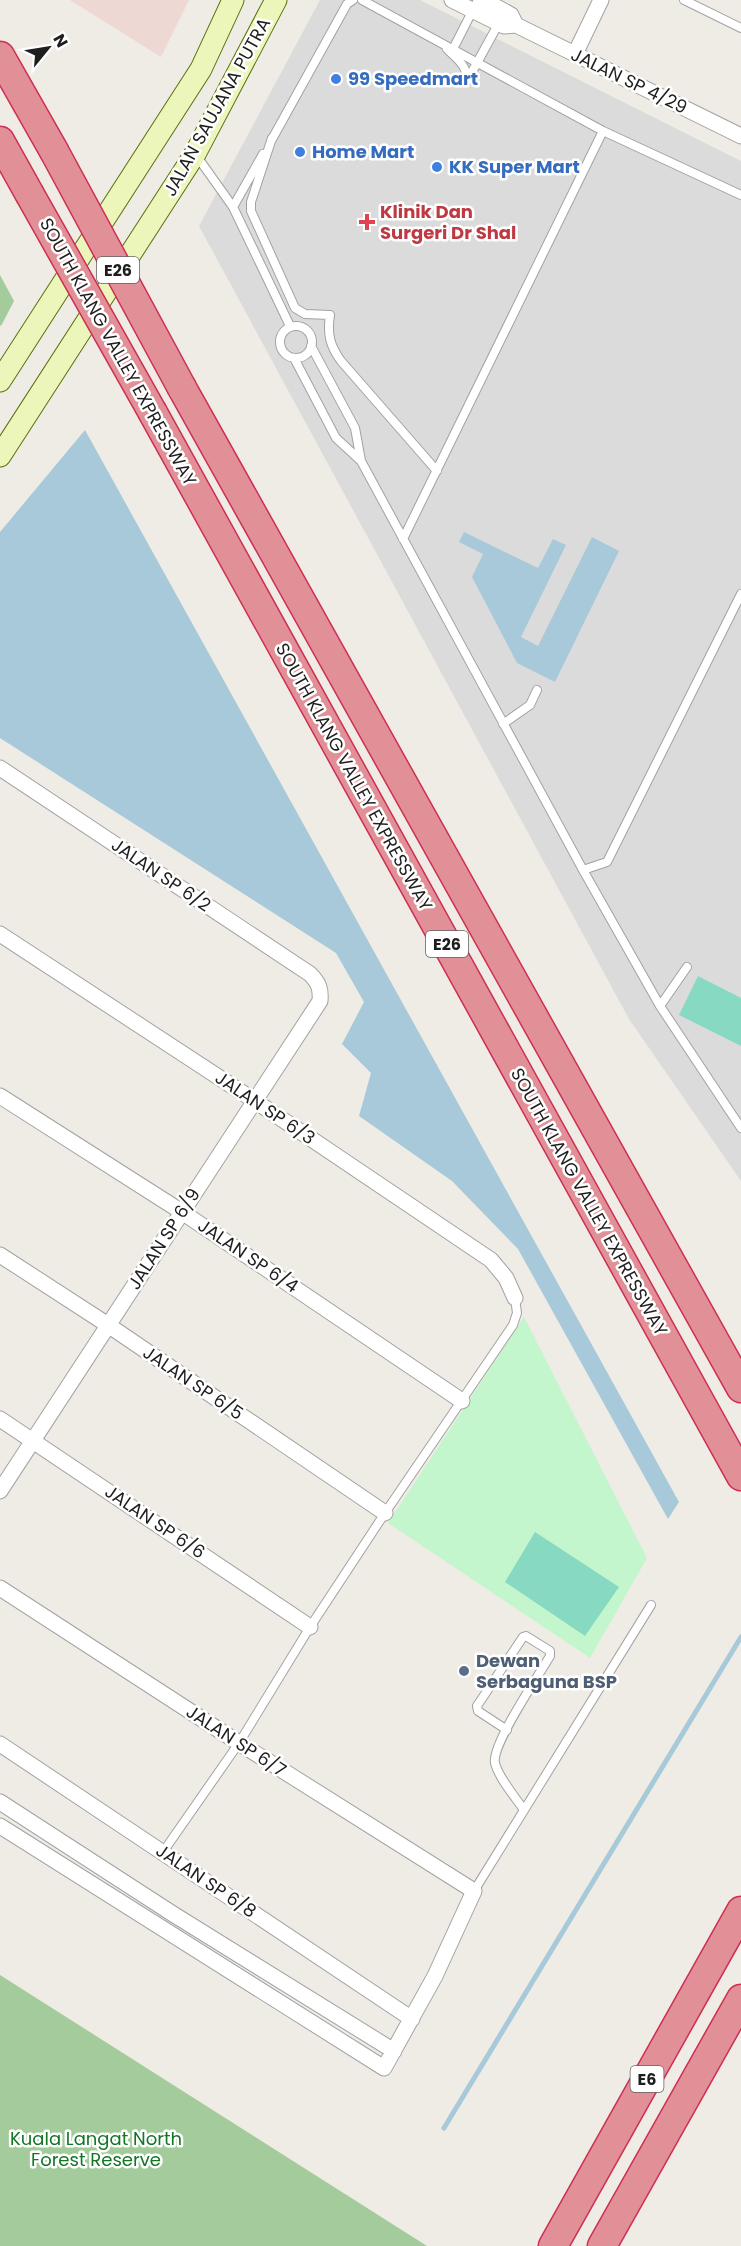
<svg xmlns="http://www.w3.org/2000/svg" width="741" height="2246" viewBox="0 0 741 2246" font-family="Poppins,sans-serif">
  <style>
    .residential { fill: #dcdbdb }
    .commercial { fill: #eed8d4 }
    .forest { fill: #a4cb9b }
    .park { fill: #c4f6cd }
    .pitch { fill: #87d9c2 }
    .water { fill: #a7c9d9 }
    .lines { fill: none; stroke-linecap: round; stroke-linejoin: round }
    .stream { stroke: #a7c9d9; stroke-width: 5 }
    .lane-casing { stroke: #a2a2a2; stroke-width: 10 }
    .street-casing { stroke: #a2a2a2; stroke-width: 17 }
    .secondary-casing { stroke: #596f0b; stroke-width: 23 }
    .highway-casing { stroke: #cf2e54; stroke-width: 31 }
    .lane { stroke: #fff; stroke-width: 8 }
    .street { stroke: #fff; stroke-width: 15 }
    .secondary { stroke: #ecf6bb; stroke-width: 21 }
    .highway { stroke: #e19097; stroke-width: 28 }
    .highway-bridge-casing { stroke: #cf2e54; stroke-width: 31; stroke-linecap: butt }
    .highway-bridge { stroke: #e19097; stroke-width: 28 }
    .shop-dot { fill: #3f7fe0; stroke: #fff; stroke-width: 2 }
    .health-dot { fill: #e0444e; stroke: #fff; stroke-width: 2 }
    .service-dot { fill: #5c6f8a; stroke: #fff; stroke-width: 2 }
    .labels { text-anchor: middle; stroke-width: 5; stroke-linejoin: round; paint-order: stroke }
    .shield { fill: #fff; stroke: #626262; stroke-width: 1.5 }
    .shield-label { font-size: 16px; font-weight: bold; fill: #1e1e1e }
    .shop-label { font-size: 18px; font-weight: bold; fill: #366cbe; stroke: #fff; text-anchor: start }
    .street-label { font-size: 18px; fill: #1e1e1e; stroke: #fff }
    .health-label { font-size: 18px; font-weight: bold; fill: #be3a42; stroke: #fff; text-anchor: start }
    .service-label { font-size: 18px; font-weight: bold; fill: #4e5e75; stroke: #fff; text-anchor: start }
    .park-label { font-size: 18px; fill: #127625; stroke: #fff }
  </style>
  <rect width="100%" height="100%" fill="#eeece4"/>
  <path class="residential" d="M 320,0 L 420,0 L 741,161 L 741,1181 L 629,1019 L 199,226 Z"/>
  <path class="commercial" d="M 70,0 L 189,0 L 161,57 Z"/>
  <path class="forest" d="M 0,275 L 14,301 L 1,326 L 0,325 Z
    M 0,1975 L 427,2246 L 0,2246 Z"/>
  <path class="park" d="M 524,1317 L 647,1558 L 590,1658 L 388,1523 Z"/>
  <path class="pitch" d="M 698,976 L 741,998 L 741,1046 L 679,1015 Z
    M 535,1532 L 619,1587 L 585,1636 L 505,1582 Z"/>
  <path class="water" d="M 85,430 L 679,1502 L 668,1519 L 518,1249 L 452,1181 L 359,1116 L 371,1073 L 342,1044 L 364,1002 L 336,953 L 0,738 L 0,532 Z
    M 464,532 L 538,568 L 553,539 L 566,545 L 521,637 L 538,646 L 592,537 L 619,551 L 555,682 L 517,663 L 472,577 L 483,554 L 459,542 Z"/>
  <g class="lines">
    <path class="stream" d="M 444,2128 L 741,1637"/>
    <g class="lane-casing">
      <path id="lane" d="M 362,0 L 603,131 L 741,195
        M 684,0 L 741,28
        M 447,49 C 457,59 467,65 467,80
        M 453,49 L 478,0
        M 467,81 L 500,21
        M 272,138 L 251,202 L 251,211 L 295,308 L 305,314 L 330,315 C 327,334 330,346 341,361 L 437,471
        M 271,141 L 347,4 L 353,0
        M 196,155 L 233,207 L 290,326
        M 233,207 L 263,154
        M280 342a16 16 0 1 1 32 0a16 16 0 1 1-32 0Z
        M 294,358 L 336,438 L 361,461 L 355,428 L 311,346
        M 361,461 L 583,870 L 660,1006 L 741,1128
        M 403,539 L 603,131
        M 503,724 L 530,705 L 537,690
        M 583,870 L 607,862 L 741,594
        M 660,1006 L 687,967
        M 507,1730 L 478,1711 L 477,1706 L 523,1637 L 526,1636 L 550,1651 L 550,1656 C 539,1675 491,1745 495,1763 C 498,1777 516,1798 524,1810
        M 163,1852 L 239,1743 L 310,1627 L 385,1513 L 513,1325 L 517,1313 L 515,1298
        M 474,1891 L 651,1605"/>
    </g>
    <g class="street-casing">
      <path id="street" d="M 452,0 L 504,26 L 516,25
        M 484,0 L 511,15 L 516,25
        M 516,25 L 741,136
        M 575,54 L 601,0
        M 0,768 L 310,974 C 319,983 321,989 320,1001 L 0,1491
        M 0,934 L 255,1101 L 491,1260 L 506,1278 L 515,1298
        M 0,1096 L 182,1212 L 462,1401
        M 0,1255 L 108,1325 L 385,1513
        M 0,1419 L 310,1627
        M 0,1588 L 239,1743 L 474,1891 L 435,1976 L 384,2068 L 0,1826
        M 0,1744 L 412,2019
        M 0,1802 L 173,1914 L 394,2051"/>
    </g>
    <g class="secondary-casing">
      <path id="secondary" d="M 0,381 L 201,69 L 233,0
        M 0,456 L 195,154 L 276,0"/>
    </g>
    <g class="highway-casing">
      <path id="highway" d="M 0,56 L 54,151
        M 0,141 L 29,193
        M 182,388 L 741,1388
        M 153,413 L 741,1476
        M 553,2246 L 741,1911
        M 602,2246 L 741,1999"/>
    </g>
    <use href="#lane" class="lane"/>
    <use href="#street" class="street"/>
    <use href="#secondary" class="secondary"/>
    <use href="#highway" class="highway"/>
    <g class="highway-bridge-casing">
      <path id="highway-bridge" d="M 54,151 L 182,388
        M 29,193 L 153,413"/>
    </g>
    <use href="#highway-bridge" class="highway-bridge"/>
  </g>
  <g class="shop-dot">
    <circle cx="336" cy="79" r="6"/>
    <circle cx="300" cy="152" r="6"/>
    <circle cx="437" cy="167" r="6"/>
  </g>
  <path class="health-dot" d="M364 213h6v6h6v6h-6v6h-6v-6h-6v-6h6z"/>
  <circle class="service-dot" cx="464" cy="1671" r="6"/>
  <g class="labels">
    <g class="shield">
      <rect x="97" y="257" width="42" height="26" rx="4.5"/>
      <rect x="426" y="931" width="42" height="26" rx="4.5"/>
      <rect x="630.5" y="2066" width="33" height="26" rx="4.5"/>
    </g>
    <g class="shield-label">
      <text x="118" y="276">E26</text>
      <text x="447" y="950">E26</text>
      <text x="647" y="2085">E6</text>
    </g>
    <g class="shop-label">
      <text x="348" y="85">99 Speedmart</text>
      <text x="312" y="158">Home Mart</text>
      <text x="449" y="173">KK Super Mart</text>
    </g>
    <g class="street-label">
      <text transform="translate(629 81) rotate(26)" y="6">JALAN SP 4/29</text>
      <text transform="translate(217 107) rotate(-61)" y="6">JALAN SAUJANA PUTRA</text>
      <text transform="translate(118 352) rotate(61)" y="6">SOUTH KLANG VALLEY EXPRESSWAY</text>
      <text transform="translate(354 777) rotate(61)" y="6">SOUTH KLANG VALLEY EXPRESSWAY</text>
      <text transform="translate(161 875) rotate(34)" y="6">JALAN SP 6/2</text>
      <text transform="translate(265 1108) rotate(34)" y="6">JALAN SP 6/3</text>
      <text transform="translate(589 1202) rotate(61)" y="6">SOUTH KLANG VALLEY EXPRESSWAY</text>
      <text transform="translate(164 1239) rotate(-57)" y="6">JALAN SP 6/9</text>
      <text transform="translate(248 1256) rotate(34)" y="6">JALAN SP 6/4</text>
      <text transform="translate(193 1383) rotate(34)" y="6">JALAN SP 6/5</text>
      <text transform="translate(155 1522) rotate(34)" y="6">JALAN SP 6/6</text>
      <text transform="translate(236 1741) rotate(33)" y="6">JALAN SP 6/7</text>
      <text transform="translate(206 1881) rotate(34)" y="6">JALAN SP 6/8</text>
    </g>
    <g class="health-label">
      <text x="380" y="218">Klinik Dan<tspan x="380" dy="21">Surgeri Dr Shal</tspan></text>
    </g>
    <g class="service-label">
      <text x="476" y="1667">Dewan<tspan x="476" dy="21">Serbaguna BSP</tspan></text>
    </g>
    <g class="park-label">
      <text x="96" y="2145">Kuala Langat North<tspan x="96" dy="21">Forest Reserve</tspan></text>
    </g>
  </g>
  <g transform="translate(48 48) rotate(60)" stroke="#ffffff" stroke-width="4.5" paint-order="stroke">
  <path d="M0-4.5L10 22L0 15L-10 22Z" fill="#1e1e1e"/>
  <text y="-9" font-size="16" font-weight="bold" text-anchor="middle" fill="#1e1e1e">N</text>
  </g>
</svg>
